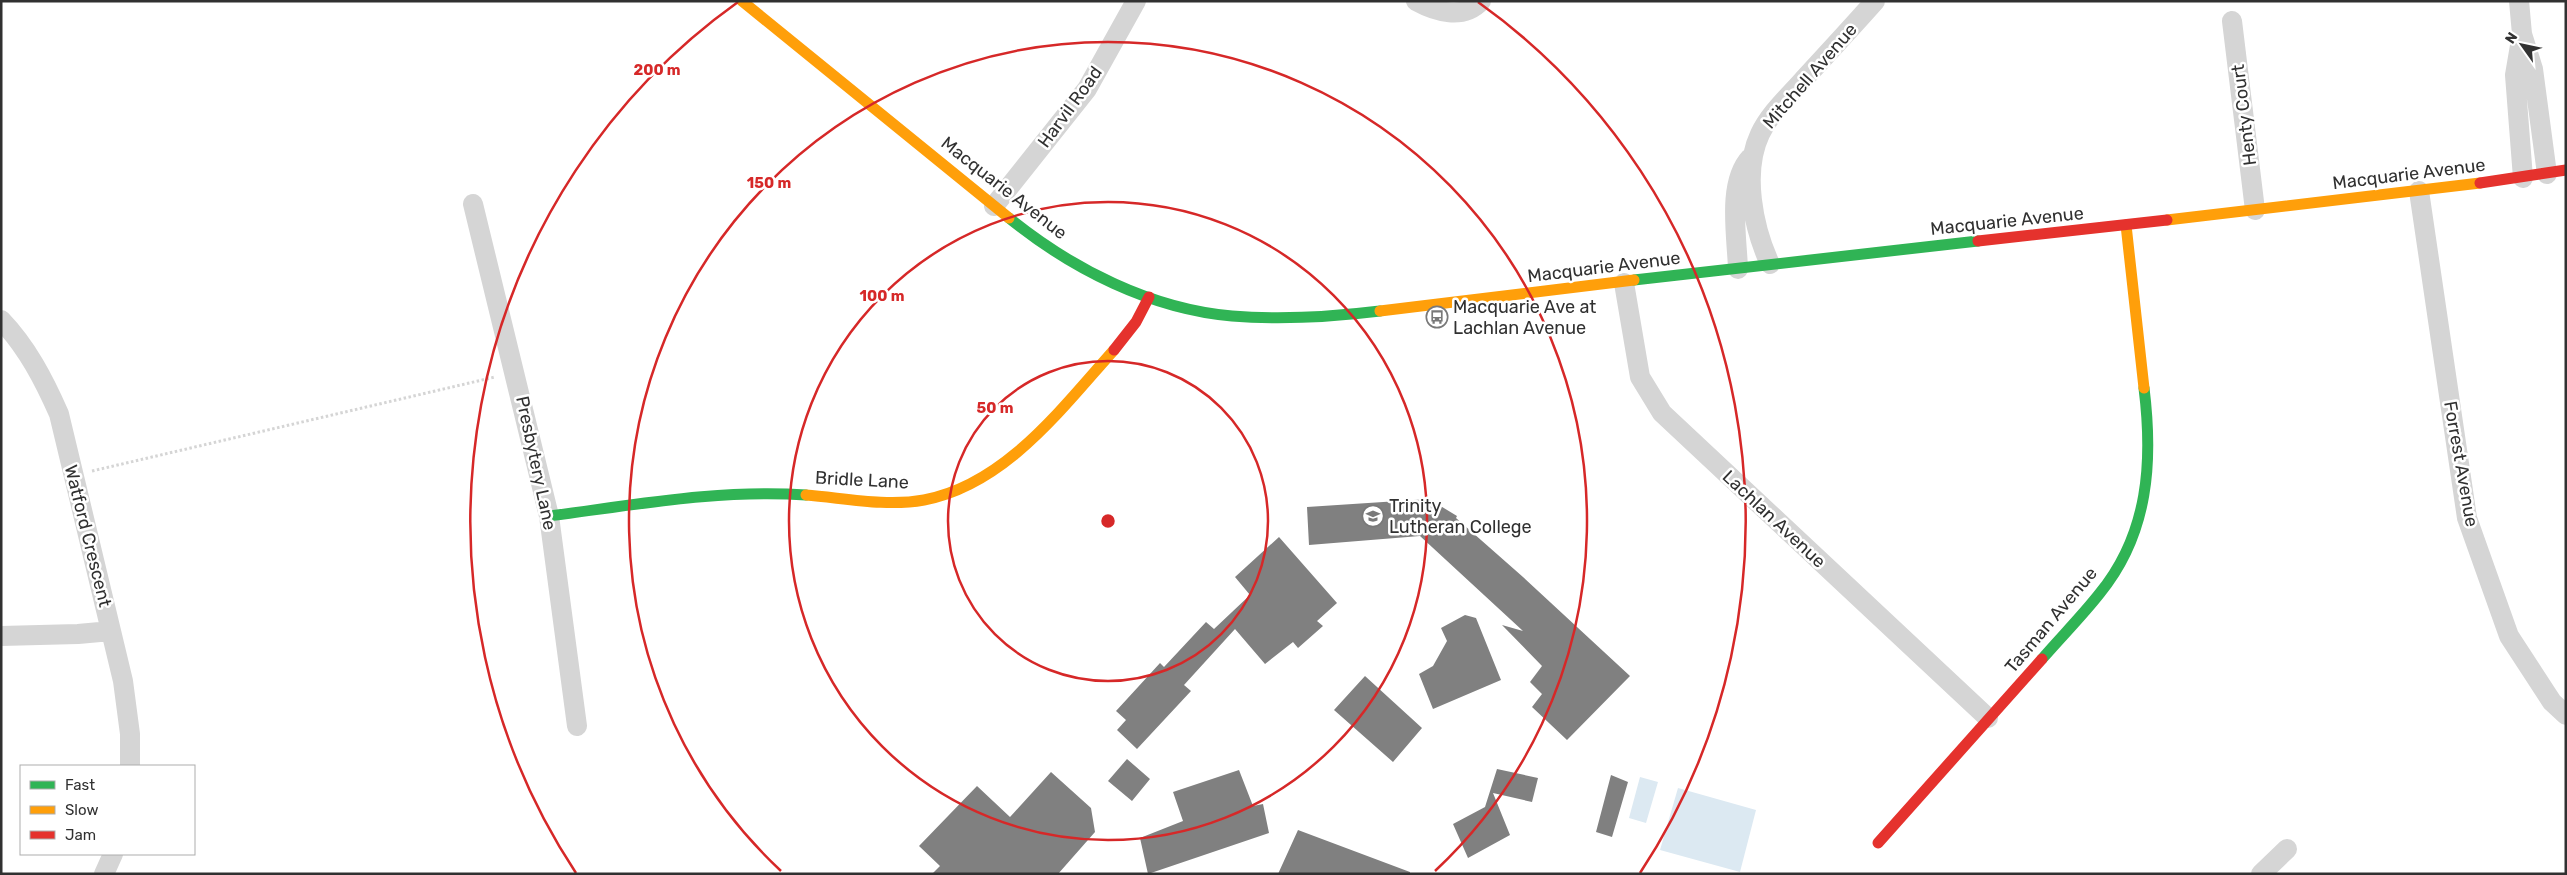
<svg xmlns="http://www.w3.org/2000/svg" width="2567" height="875" viewBox="0 0 2567 875" font-family="Rubik,sans-serif">
  <style>
    .water { fill: #dce9f2 }
    .building { fill: #808080 }
    .lines { fill: none; stroke-linecap: round; stroke-linejoin: round }
    .path { stroke: #d5d5d5; stroke-width: 3; stroke-dasharray: 2.5 2.5; stroke-linecap: butt }
    .street { stroke: #d5d5d5; stroke-width: 20 }
    .fast { stroke: #30b455; stroke-width: 11 }
    .slow { stroke: #ff9f0a; stroke-width: 11 }
    .jam { stroke: #e5322d; stroke-width: 11 }
    .ring { fill: none; stroke: #d62828; stroke-width: 2.5 }
    .labels { text-anchor: middle; stroke-width: 5; stroke-linejoin: round; paint-order: stroke }
    .street-label { font-size: 18px; fill: #313131; stroke: #fff }
    .poi-label { font-size: 18px; fill: #313131; stroke: #fff; text-anchor: start }
    .centre { fill: #d62828; stroke: #fff; stroke-width: 2.5 }
    .ring-label { font-size: 15px; text-anchor: middle; font-weight: bold; fill: #d62828; stroke: #fff; stroke-width: 5; stroke-linejoin: round; paint-order: stroke }
  </style>
  <rect width="100%" height="100%" fill="#fff"/>
  <path class="water" d="M 1640,777 L 1658,782 L 1646,823 L 1629,818 Z
    M 1678,788 L 1756,810 L 1740,872 L 1660,850 Z"/>
  <path class="building" d="M 1429,499 L 1457,516 L 1456,518 L 1523,577 L 1630,676 L 1567,740 L 1532,707 L 1542,694 L 1530,682 L 1542,666 L 1502,625 L 1523,631 L 1420,536 L 1309,545 L 1307,507 Z
    M 1279,537 L 1337,603 L 1317,621 L 1323,626 L 1298,648 L 1293,642 L 1265,664 L 1235,629 L 1184,685 L 1191,691 L 1137,749 L 1117,730 L 1126,720 L 1116,711 L 1160,663 L 1164,667 L 1206,622 L 1214,629 L 1250,595 L 1235,577 Z
    M 1465,615 L 1476,618 L 1501,680 L 1433,709 L 1419,674 L 1433,666 L 1447,641 L 1441,628 Z
    M 1365,676 L 1422,728 L 1393,762 L 1334,710 Z
    M 1127,759 L 1150,779 L 1132,801 L 1108,781 Z
    M 1497,769 L 1538,778 L 1532,802 L 1493,793 L 1510,835 L 1468,858 L 1453,824 L 1485,807 Z
    M 1239,770 L 1253,806 L 1263,804 L 1269,833 L 1148,874 L 1140,838 L 1183,821 L 1173,792 Z
    M 1051,772 L 1091,808 L 1095,832 L 1058,874 L 932,874 L 940,866 L 919,846 L 977,786 L 1010,817 Z
    M 1611,775 L 1628,782 L 1612,837 L 1596,832 Z
    M 1298,830 L 1410,872 L 1410,874 L 1278,874 Z"/>
  <g class="lines">
    <path class="path" d="M 92,471 L 495,377"/>
    <path class="street" d="M 1416,1 C 1436,12 1463,20 1481,1
      M 2519,1 L 2522,34 L 2533,69 L 2547,174
      M 2232,21 L 2255,210
      M 2522,34 L 2515,75 L 2523,178
      M 2419,191 L 2467,518 L 2509,636 L 2552,702 L 2566,715
      M 473,204 L 549,516 L 577,726
      M 994,206 L 1087,89 L 1136,1
      M 1770,264 C 1753,227 1742,172 1760,134 C 1770,113 1788,97 1803,80 C 1827,54 1851,28 1875,1
      M 1738,269 C 1737,237 1727,183 1750,158
      M 1624,283 L 1640,377 L 1662,413 L 1988,718
      M 1,320 C 27,347 44,380 59,414 L 123,681 L 130,734 L 130,766
      M 1,636 L 78,634 L 111,631
      M 104,874 L 113,854
      M 2261,874 L 2287,849"/>
    <path class="fast" d="M 1009,218 C 1072,269 1151,309 1232,316 C 1282,320 1331,317 1380,311
      M 1634,280 L 1978,241
      M 549,516 C 635,505 719,489 806,495
      M 2042,659 C 2061,637 2082,616 2100,593 C 2149,533 2153,461 2144,388"/>
    <path class="slow" d="M 742,1 L 1009,218
      M 2167,220 L 2480,183
      M 2126,225 L 2144,388
      M 1380,311 L 1634,280
      M 806,495 C 844,498 886,507 924,500 C 1005,485 1062,408 1114,350"/>
    <path class="jam" d="M 2480,183 L 2566,170
      M 1978,241 L 2167,220
      M 1114,350 L 1136,322 L 1149,297
      M 1878,843 L 2042,659"/>
  </g>
  <g class="ring">
    <circle cx="1108" cy="521" r="160"/>
    <circle cx="1108" cy="521" r="319"/>
    <path d="M781 871A479 479 0 1 1 1435 871"/>
    <path d="M576 873A638 638 0 0 1 738 2M1478 2A638 638 0 0 1 1640 873"/>
  </g>
  <defs>
    <g id="bus-ring" transform="scale(1.125)"><circle r="9.5" fill="#fff" stroke="#797979" stroke-width="1.5"/><path d="M-5-6H5V4H4V6H2V4H-2V6H-4V4H-5ZM-3.5-4V0h7V-4ZM-3.5 1.2v1.5H-2V1.2ZM2 1.2v1.5H3.5V1.2Z" fill="#797979"/></g>
    <g id="school-ring" transform="scale(1.125)"><circle r="9.5" fill="#fff" stroke="#797979" stroke-width="1.5"/><path d="M0-5L7-2L0 1L-7-2ZM-4 1L0 2.5L4 1V4Q0 6-4 4Z" fill="#797979"/></g>
  </defs>
  <g fill-rule="evenodd">
    <use href="#bus-ring" x="1437" y="317"/>
    <use href="#school-ring" x="1373" y="516"/>
  </g>
  <g class="labels">
    <g class="street-label">
      <text transform="translate(1810 76) rotate(-49)" y="6">Mitchell Avenue</text>
      <text transform="translate(1070 107) rotate(-54)" y="6">Harvil Road</text>
      <text transform="translate(2244 115) rotate(-97)" y="6">Henty Court</text>
      <text transform="translate(2409 174) rotate(-7)" y="6">Macquarie Avenue</text>
      <text transform="translate(1004 188) rotate(38)" y="6">Macquarie Avenue</text>
      <text transform="translate(2007 221) rotate(-6)" y="6">Macquarie Avenue</text>
      <text transform="translate(1604 267) rotate(-7)" y="6">Macquarie Avenue</text>
      <text transform="translate(536 463) rotate(78)" y="6">Presbytery Lane</text>
      <text transform="translate(2461 464) rotate(80)" y="6">Forrest Avenue</text>
      <text transform="translate(862 480) rotate(3)" y="6">Bridle Lane</text>
      <text transform="translate(1774 519) rotate(43)" y="6">Lachlan Avenue</text>
      <text transform="translate(88 536) rotate(76)" y="6">Watford Crescent</text>
      <text transform="translate(2051 620) rotate(-50)" y="6">Tasman Avenue</text>
    </g>
    <g class="poi-label">
      <text x="1453" y="313">Macquarie Ave at<tspan x="1453" dy="21">Lachlan Avenue</tspan></text>
      <text x="1389" y="512">Trinity<tspan x="1389" dy="21">Lutheran College</tspan></text>
    </g>
  </g>
  <circle cx="1108" cy="521" r="8" class="centre"/>
  <g class="ring-label">
    <text x="657" y="75">200 m</text>
    <text x="769" y="188">150 m</text>
    <text x="882" y="301">100 m</text>
    <text x="995" y="413">50 m</text>
  </g>
  <rect width="2567" height="875" fill="none" stroke="#313131" stroke-width="5"/>
  <rect x="20" y="765" width="175" height="90" fill="#ffffff" stroke="#adadad"/>
  <rect x="30" y="781" width="25" height="8" fill="#30b455" stroke="#adadad"/>
  <text x="65" y="790" font-size="15" fill="#313131">Fast</text>
  <rect x="30" y="806" width="25" height="8" fill="#ff9f0a" stroke="#adadad"/>
  <text x="65" y="815" font-size="15" fill="#313131">Slow</text>
  <rect x="30" y="831" width="25" height="8" fill="#e5322d" stroke="#adadad"/>
  <text x="65" y="840" font-size="15" fill="#313131">Jam</text>
  <g transform="translate(2522 45) rotate(303)" stroke="#ffffff" stroke-width="4" paint-order="stroke">
  <path d="M0-4L9 19L0 12L-9 19Z" fill="#313131"/>
  <text y="-8" font-size="14" font-weight="bold" text-anchor="middle" fill="#313131">N</text>
  </g>
</svg>
